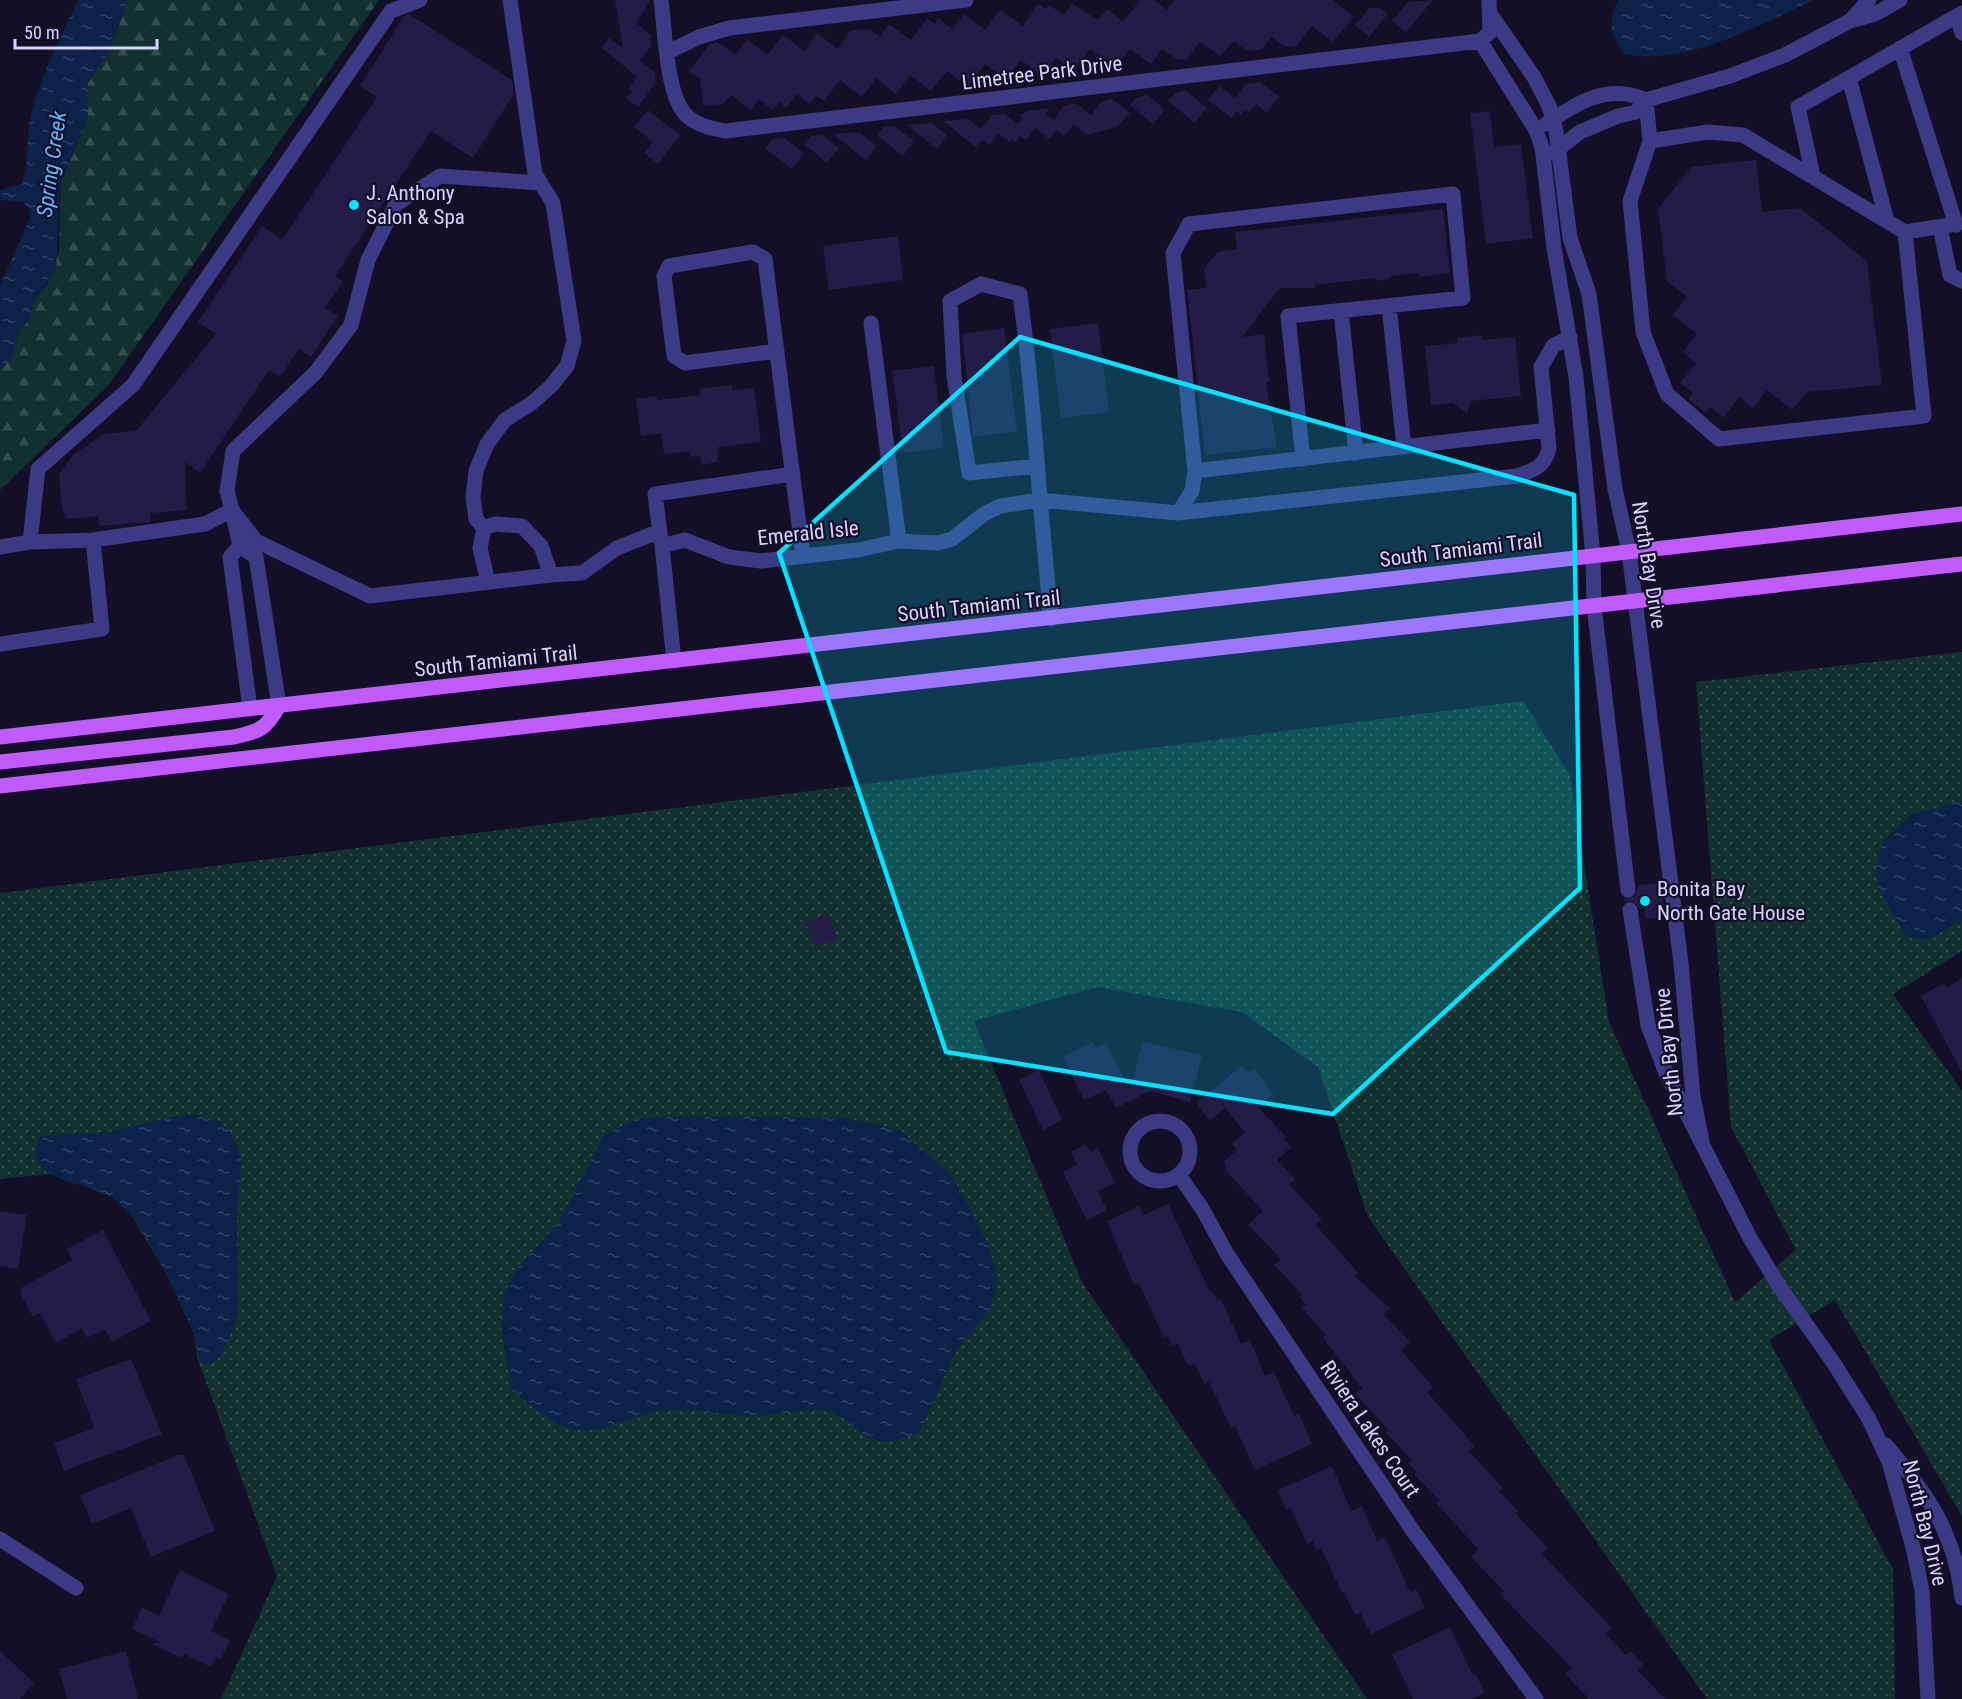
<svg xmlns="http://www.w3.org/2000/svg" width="1962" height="1699" viewBox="0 0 1962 1699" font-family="'Roboto Condensed',sans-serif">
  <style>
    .grass { fill: url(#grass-dots) }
    .forest { fill: url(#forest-firs) }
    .water { fill: url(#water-ripples) }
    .building { fill: #241b47 }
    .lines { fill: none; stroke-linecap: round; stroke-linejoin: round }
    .minor { stroke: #3d3a85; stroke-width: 15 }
    .major { stroke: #c25bff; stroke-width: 15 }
    .marked { fill: #00e5ff; fill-opacity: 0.2; stroke: #00e5ff; stroke-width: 4.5; stroke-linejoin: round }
    .poi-dot { fill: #00e5ff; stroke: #130f26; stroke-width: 2 }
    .labels { text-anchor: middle; stroke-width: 4.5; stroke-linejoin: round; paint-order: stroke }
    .street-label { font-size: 21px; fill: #d9d4ff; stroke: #130f26 }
    .poi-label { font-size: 21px; fill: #d9d4ff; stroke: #130f26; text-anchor: start }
    .water-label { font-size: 22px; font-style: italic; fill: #62b6ff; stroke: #130f26 }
  </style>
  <defs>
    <pattern id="grass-dots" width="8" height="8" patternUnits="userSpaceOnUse" patternTransform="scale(1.5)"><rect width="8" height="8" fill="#12302f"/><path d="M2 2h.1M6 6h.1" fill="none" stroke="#344d4e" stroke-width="1.8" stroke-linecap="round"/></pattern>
    <pattern id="forest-firs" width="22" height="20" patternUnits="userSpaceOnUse" patternTransform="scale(1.5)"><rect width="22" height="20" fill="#12302f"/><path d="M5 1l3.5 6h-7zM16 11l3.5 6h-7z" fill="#344d4e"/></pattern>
    <pattern id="water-ripples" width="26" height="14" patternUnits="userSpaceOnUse" patternTransform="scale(1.5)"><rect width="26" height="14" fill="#0c2248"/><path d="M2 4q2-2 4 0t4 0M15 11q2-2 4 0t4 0" fill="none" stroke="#2f4163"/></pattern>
  </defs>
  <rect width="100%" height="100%" fill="#130f26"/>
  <path class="grass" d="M 1962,652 L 1962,951 L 1893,994 L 1962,1091 L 1962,1516 L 1835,1300 L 1769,1340 L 1893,1569 L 1895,1699 L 1707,1699 L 1368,1217 L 1318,1067 L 1242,1012 L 1097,987 L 974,1021 L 1082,1282 L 1367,1699 L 221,1699 L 277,1576 L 197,1357 L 195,1337 L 168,1276 L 131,1215 L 115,1199 L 81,1184 L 48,1174 L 0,1179 L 0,893 L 1523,701 L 1570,775 L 1609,1022 L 1735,1302 L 1796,1250 L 1731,1127 L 1696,682 Z"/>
  <path class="forest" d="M 128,0 L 379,0 L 108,386 L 0,490 L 0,369 L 11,357 L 20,329 L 28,322 L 36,297 L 48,283 L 59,251 L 61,182 L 78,143 L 88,83 L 110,49 Z"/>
  <path class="water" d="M 78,0 L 128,0 L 110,49 L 88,83 L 88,118 L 61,182 L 56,269 L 36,297 L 28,322 L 20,329 L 11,357 L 0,370 L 0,286 L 30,218 L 29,209 L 23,202 L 0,200 L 0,190 L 21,184 C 30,161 26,143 30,120 C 39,77 60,40 78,0 Z
    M 1619,0 L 1814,0 C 1759,24 1687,67 1625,54 C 1611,36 1606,20 1619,0 Z
    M 1962,801 L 1962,921 L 1927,940 L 1906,937 L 1878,888 L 1876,867 L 1882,842 L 1911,814 Z
    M 193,1114 L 221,1122 L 230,1132 L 239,1150 L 241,1163 L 237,1215 L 238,1316 L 222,1355 L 213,1363 L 202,1364 C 196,1354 198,1344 194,1334 C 179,1300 144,1220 115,1199 C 88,1180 19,1184 40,1136 C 67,1133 94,1135 120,1129 C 146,1124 165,1117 193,1114 Z
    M 673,1116 L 846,1118 L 900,1130 L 953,1177 L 986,1240 L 997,1274 L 997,1288 L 989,1310 L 955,1353 L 919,1433 C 906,1438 884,1445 871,1439 C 852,1429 843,1411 820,1410 C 797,1409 774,1416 752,1416 C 719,1415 689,1406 656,1412 C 627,1417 603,1435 572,1429 C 549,1424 529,1403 511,1389 L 501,1328 L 504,1293 L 519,1266 L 559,1222 L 604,1135 L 636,1119 Z"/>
  <path class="building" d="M 615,0 L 651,0 L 636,23 L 651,35 L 651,46 L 640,61 L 655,72 L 656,82 L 638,107 L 626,98 L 632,91 L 628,89 L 637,77 L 602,48 L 609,38 L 623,48 Z
    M 1140,0 L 1155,0 L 1167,10 L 1174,0 L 1333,0 L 1354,17 L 1333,42 L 1312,26 L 1296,47 L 1284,46 L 1272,37 L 1261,50 L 1247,51 L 1234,41 L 1220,56 L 1200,42 L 1187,60 L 1177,59 L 1162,49 L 1151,64 L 1130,49 L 1115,69 L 1090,49 L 1074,71 L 1056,58 L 1042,76 L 1021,60 L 1005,80 L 985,64 L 968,87 L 947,71 L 931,91 L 910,75 L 896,94 L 876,78 L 862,97 L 840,80 L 824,101 L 816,96 L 810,104 L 797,94 L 786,108 L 779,102 L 772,110 L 759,99 L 751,110 L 731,95 L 723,104 L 703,106 L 700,79 L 689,71 L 710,44 L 718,42 L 735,55 L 747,39 L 767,55 L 783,35 L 804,51 L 817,33 L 838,49 L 851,30 L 870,29 L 880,37 L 889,24 L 911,40 L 927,18 L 935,24 L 938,18 L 952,29 L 964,14 L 985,30 L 1000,10 L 1023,26 L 1038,4 L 1046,9 L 1049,5 L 1064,15 L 1072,3 L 1097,20 L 1108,9 L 1123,22 Z
    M 1433,0 L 1406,32 L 1392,21 L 1408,2 Z
    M 1369,8 L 1380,8 L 1388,14 L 1369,37 L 1355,25 Z
    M 409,14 L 512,80 L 514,94 L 473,158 L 431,131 L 335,276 L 343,281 L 325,308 L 338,316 L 311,357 L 299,349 L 280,377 L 269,370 L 200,473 L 185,462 L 187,510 L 150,513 L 150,522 L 99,526 L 99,516 L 66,519 L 62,509 L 59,474 L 73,455 L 104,434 L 136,431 L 216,334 L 198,322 L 262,226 L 282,240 L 377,97 L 360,86 L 404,16 Z
    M 1260,82 L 1279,96 L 1267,113 L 1256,104 L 1249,113 L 1245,110 L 1241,115 L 1237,111 L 1232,118 L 1208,100 L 1219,86 L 1235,98 L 1246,84 Z
    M 1185,90 L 1207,108 L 1195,123 L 1168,101 L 1175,93 Z
    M 1148,95 L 1165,110 L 1153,124 L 1130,105 L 1137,97 Z
    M 1112,99 L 1130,113 L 1117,127 L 1086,135 L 1074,124 L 1064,136 L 1057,130 L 1049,139 L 1035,128 L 1026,140 L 1020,136 L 1016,142 L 1012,139 L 1010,142 L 998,133 L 990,145 L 982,140 L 976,147 L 943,121 L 968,119 L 981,129 L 992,115 L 1005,114 L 1018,124 L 1022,118 L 1020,115 L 1027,111 L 1050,108 L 1046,114 L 1054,120 L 1063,106 L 1076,103 L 1091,115 L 1102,101 Z
    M 648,110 L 680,135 L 658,164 L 644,153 L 653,142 L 634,127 Z
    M 1490,111 L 1494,147 L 1521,144 L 1533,238 L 1486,244 L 1470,113 Z
    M 932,123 L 947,135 L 937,149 L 907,125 Z
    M 894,126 L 914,141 L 903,156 L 877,135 L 883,127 Z
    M 859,132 L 877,146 L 866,160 L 833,134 Z
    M 822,135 L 839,148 L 827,163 L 804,144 L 811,136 Z
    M 784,138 L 804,153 L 792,169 L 765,148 L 772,140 Z
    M 1756,160 L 1762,212 L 1800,208 L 1867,261 L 1882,385 L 1807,392 L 1792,410 L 1767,390 L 1753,408 L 1739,397 L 1723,418 L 1711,407 L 1706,413 L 1688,399 L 1693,393 L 1680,383 L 1696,363 L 1683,352 L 1697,334 L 1673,315 L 1687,297 L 1667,281 L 1658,209 L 1691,167 Z
    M 1443,209 L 1450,273 L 1418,277 L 1418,273 L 1390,276 L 1390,279 L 1375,281 L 1375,278 L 1315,285 L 1315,288 L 1280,288 L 1242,337 L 1264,334 L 1269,382 L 1266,382 L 1277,447 L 1205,455 L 1187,290 L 1206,288 L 1204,268 L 1218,252 L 1237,249 L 1235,232 Z
    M 898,236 L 903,280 L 829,290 L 823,246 Z
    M 1098,323 L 1109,412 L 1061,418 L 1050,329 Z
    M 1004,328 L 1017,431 L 973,437 L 962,334 Z
    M 1481,335 L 1481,340 L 1515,337 L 1521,396 L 1471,401 L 1467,414 L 1453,403 L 1431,405 L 1425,346 L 1458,343 L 1457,338 Z
    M 934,366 L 944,448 L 903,453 L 892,371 Z
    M 732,385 L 732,390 L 754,388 L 761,442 L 718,447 L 717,462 L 702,465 L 700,456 L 691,457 L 690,451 L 664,454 L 661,433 L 641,436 L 636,399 L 657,396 L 657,400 L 700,395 L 699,389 Z
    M 1661,883 L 1665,917 L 1645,919 L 1644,908 L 1640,909 L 1633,901 L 1625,902 L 1625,899 L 1634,897 L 1639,885 Z
    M 829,914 L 837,939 L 814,947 L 806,922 Z
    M 1962,978 L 1962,1072 L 1921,996 L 1944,983 L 1946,988 Z
    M 1093,1042 L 1096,1048 L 1106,1043 L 1130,1090 L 1143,1042 L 1202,1055 L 1190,1102 L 1150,1091 L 1116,1108 L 1106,1090 L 1084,1100 L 1063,1057 Z
    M 1242,1066 L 1248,1073 L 1254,1069 L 1274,1094 L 1258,1107 L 1286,1137 L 1283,1139 L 1291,1147 L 1277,1160 L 1295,1179 L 1289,1185 L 1322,1219 L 1316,1225 L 1358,1273 L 1355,1276 L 1390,1309 L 1384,1314 L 1410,1342 L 1401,1350 L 1433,1387 L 1427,1392 L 1475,1446 L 1469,1451 L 1503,1488 L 1499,1491 L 1518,1511 L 1515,1513 L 1548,1548 L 1542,1554 L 1612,1628 L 1606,1634 L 1626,1655 L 1630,1651 L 1644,1665 L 1638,1671 L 1665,1699 L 1589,1699 L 1565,1674 L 1572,1668 L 1500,1594 L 1504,1591 L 1471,1557 L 1478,1549 L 1436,1503 L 1439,1500 L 1414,1474 L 1416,1471 L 1408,1463 L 1412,1460 L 1386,1433 L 1389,1430 L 1355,1394 L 1362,1388 L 1323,1338 L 1326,1335 L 1302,1308 L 1306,1305 L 1299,1297 L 1302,1294 L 1274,1265 L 1281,1259 L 1248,1225 L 1263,1211 L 1227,1172 L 1224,1161 L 1237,1150 L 1232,1144 L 1245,1132 L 1225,1108 L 1210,1121 L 1196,1103 Z
    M 1039,1070 L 1062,1120 L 1043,1130 L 1019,1080 Z
    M 1086,1144 L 1090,1152 L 1098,1148 L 1115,1183 L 1098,1191 L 1107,1210 L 1087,1220 L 1063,1172 L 1077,1165 L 1071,1152 Z
    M 1168,1204 L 1210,1292 L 1212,1291 L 1217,1300 L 1221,1299 L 1241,1344 L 1250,1340 L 1265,1376 L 1274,1372 L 1294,1416 L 1299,1414 L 1312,1444 L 1255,1470 L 1235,1426 L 1231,1428 L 1209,1382 L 1204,1384 L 1195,1363 L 1188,1366 L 1178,1343 L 1172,1346 L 1168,1336 L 1164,1338 L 1139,1283 L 1134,1285 L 1107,1221 L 1139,1206 L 1143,1215 Z
    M 0,1211 L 27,1215 L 18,1269 L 0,1266 Z
    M 103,1230 L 151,1321 L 112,1342 L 105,1329 L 87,1338 L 82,1328 L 56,1343 L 40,1313 L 33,1317 L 21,1294 L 21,1288 L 72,1260 L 67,1249 Z
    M 131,1359 L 162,1434 L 64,1471 L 54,1443 L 94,1428 L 76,1379 Z
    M 178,1455 L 184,1455 L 215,1531 L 151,1557 L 131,1508 L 92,1524 L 80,1495 Z
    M 1332,1466 L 1351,1511 L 1362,1506 L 1377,1541 L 1385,1537 L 1410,1592 L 1416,1589 L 1425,1608 L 1371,1634 L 1360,1612 L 1355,1615 L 1344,1592 L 1342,1593 L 1321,1548 L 1316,1550 L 1313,1541 L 1307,1544 L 1291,1508 L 1286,1510 L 1278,1490 Z
    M 180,1570 L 229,1594 L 211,1631 L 230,1640 L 221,1659 L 216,1657 L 211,1667 L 184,1654 L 182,1658 L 152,1644 L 160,1642 L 132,1629 L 142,1607 L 159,1616 Z
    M 1450,1627 L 1472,1674 L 1475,1673 L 1485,1693 L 1471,1699 L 1413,1699 L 1392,1654 Z
    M 0,1651 L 34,1683 L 20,1699 L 0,1699 Z
    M 126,1651 L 138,1699 L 67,1699 L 59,1669 Z"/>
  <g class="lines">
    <path class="minor" d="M 510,0 L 535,174 L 553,203 L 574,341 L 567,366 L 551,386 L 532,403 L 505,420 L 487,444 L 476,471 L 473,497 L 476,519 L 484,528 L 495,524 L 522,526 L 541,546 L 551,575 L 582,573 L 617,548 L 660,531
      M 661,0 C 665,29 666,97 687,116 C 698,126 711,128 725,131 L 1480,41 L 1490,32 L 1489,0
      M 1491,15 L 1534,77 L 1549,106 L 1556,131 L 1570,238 L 1589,294 L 1615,489 L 1629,552 L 1681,963 L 1693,1096 L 1702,1141
      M 1957,16 L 1962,33
      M 1850,21 L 1869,0
      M 1480,41 L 1536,130 L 1542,147 L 1554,248 L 1576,377 L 1593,556 L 1594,606 L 1628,890
      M 1900,48 L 1956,225
      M 668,52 L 699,37 L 729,28 L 966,0
      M 1849,78 L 1887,221
      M 1646,100 L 1650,141 L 1630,201 L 1643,332 L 1667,394 L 1719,439 L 1924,416 L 1905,232
      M 1546,124 C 1578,102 1608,83 1646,100
      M 1650,141 L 1708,132 L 1743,135 L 1905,232
      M 1553,153 L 1580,132 L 1618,116 L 1636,112 L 1646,100 L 1730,76 L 1785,55 L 1850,21 L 1875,14 L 1900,0
      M 1813,176 L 1798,107 L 1962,13
      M 541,183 L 440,176 L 396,204 L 368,260 L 351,325 L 316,372 L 233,451 L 227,491 L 232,510 L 256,541 L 370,596 L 551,575
      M 1940,227 L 1950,275 L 1962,281
      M 1905,232 L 1950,225
      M 1389,306 L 1404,447
      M 1341,311 L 1356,453
      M 871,323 L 899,541
      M 777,351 L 685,363 L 674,356 L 664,276 L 669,266 L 753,252 L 765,259 L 803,556
      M 1037,466 L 969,473 L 954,376 L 950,301 L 981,284 L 1020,294 C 1029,363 1035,431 1040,500 L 1178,513 L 1517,476 C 1534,470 1545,467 1549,448 L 1541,367 L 1553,346 L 1570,337
      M 1195,471 L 1548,430
      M 1178,513 L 1192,491 L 1195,471 L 1173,253 L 1189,224 L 1453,194 L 1463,298 L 1288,316 L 1303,459
      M 484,528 L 480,548 L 488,582
      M 93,540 L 205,524 L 232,510 L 240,546 L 256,557 L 279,706
      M 661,541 L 655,494 L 793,474
      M 30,542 L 38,469 L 133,385 L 391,11 L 420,0
      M 240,546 L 230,557 L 250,709
      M 0,547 L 30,542 L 93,540 L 102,629 L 0,644
      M 674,661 L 662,546 L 685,540 L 729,557 L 761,561 L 858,550 L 899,541 L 938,543 L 952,539 L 984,514 L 1000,506 L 1040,500 L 1051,619
      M 1630,910 L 1648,1025 L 1666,1073 L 1750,1238 L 1779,1286 L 1833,1362 L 1869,1419 L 1889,1462 L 1914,1551 L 1922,1591 L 1928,1699
      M1130 1151a30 30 0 1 1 60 0a30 30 0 1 1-60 0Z
      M 1179,1175 L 1203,1210 L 1227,1254 L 1413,1531 L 1536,1699
      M 1886,1445 C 1927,1493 1955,1533 1962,1598
      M 0,1539 L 76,1588"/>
    <path class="major" d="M 0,737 L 1962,514
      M 0,762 L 234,737 C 260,731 265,730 279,706
      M 0,786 L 1962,564"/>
  </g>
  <path class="marked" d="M 1020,337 L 1574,495 L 1580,888 L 1333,1114 L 946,1052 L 779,553 Z"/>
  <g class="poi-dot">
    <circle cx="354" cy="205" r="6"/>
    <circle cx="1645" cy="901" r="6"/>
  </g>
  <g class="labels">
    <g class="street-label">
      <text transform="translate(1042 73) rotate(-7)" y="7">Limetree Park Drive</text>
      <text transform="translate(808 533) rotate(-6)" y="7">Emerald Isle</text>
      <text transform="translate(1461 550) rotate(-7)" y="7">South Tamiami Trail</text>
      <text transform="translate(1649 565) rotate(81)" y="7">North Bay Drive</text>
      <text transform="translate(979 606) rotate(-6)" y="7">South Tamiami Trail</text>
      <text transform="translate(496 661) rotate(-6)" y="7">South Tamiami Trail</text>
      <text transform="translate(1669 1052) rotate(-96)" y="7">North Bay Drive</text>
      <text transform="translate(1370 1429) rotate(56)" y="7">Riviera Lakes Court</text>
      <text transform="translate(1925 1523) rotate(76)" y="7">North Bay Drive</text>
    </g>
    <g class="poi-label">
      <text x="366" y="200">J. Anthony<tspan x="366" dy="24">Salon &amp; Spa</tspan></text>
      <text x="1657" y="896">Bonita Bay<tspan x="1657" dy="24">North Gate House</tspan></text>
    </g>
    <g class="water-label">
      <text transform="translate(51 164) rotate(-82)" y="8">Spring Creek</text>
    </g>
  </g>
  <path d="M15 39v9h142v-9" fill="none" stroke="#d9d4ff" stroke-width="3"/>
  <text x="24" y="39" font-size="18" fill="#d9d4ff" stroke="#130f26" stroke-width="4.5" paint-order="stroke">50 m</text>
</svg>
